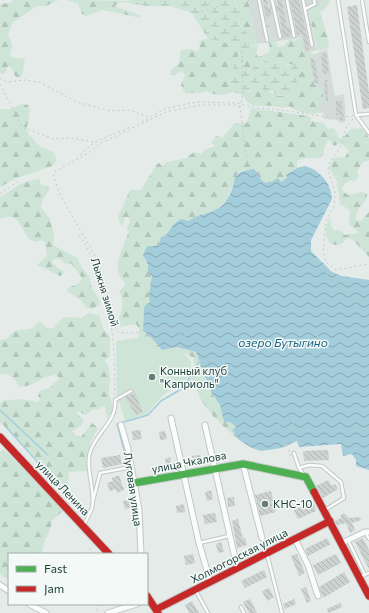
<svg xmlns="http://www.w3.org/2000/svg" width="369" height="613" viewBox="0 0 369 613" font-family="Commissioner,sans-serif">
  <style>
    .built { fill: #d3dcd9 }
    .forest { fill: url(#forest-firs) }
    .wetland { fill: url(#wetland-marsh) }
    .pitch { fill: #cee4d7 }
    .water { fill: url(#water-waves) }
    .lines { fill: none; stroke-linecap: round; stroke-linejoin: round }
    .stream { stroke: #a4cddb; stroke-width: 1.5 }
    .building { fill: url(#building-back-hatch) }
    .lane-casing { stroke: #c2c8c6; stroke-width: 4.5 }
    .street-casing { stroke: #c2c8c6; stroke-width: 7 }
    .fast-casing { stroke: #c0c9c6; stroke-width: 9 }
    .jam-casing { stroke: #c0c9c6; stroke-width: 9 }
    .path { stroke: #c1cbc9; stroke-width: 1; stroke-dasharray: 2 3; stroke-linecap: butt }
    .lane { stroke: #fbfcfc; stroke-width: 2.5 }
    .street { stroke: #fbfcfc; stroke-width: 5 }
    .fast { stroke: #4caf50; stroke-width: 7 }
    .jam { stroke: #c62828; stroke-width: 7 }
    .poi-dot { fill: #667c78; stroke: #f3f9f7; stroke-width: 1.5 }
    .labels { text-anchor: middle; stroke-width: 3; stroke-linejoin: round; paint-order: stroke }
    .street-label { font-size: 11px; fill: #21403b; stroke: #f3f9f7 }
    .poi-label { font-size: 11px; fill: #21403b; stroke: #f3f9f7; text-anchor: start }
    .water-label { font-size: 12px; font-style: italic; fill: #18627f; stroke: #f3f9f7 }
  </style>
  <defs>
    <pattern id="forest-firs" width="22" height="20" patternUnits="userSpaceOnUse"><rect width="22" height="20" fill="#cee4d7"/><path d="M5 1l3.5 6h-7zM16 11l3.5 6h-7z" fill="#b1c5b9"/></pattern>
    <pattern id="wetland-marsh" width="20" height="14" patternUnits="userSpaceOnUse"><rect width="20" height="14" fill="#cee4d7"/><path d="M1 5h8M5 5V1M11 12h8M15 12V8" fill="none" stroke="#b1c5b9"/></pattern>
    <pattern id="water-waves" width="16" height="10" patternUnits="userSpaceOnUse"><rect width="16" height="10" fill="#a4cddb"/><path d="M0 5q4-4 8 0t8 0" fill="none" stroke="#85a8b3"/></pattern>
    <pattern id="building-back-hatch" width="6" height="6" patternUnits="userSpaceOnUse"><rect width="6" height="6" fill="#ccd2d0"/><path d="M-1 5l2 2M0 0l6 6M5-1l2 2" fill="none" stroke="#afb5b4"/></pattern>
  </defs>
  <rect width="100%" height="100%" fill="#e5ebe9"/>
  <path class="built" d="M 248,0 L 324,0 L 322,4 L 312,7 L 309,15 L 317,50 L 304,53 L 301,38 L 256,44 Z
    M 327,49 L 334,93 L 336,96 L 344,94 L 346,121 L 340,123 L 338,120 L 324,119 L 323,111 L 318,111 L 319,102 L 323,101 L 323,89 L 319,89 L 314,85 L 308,57 Z"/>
  <path class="forest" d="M 14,0 L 59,0 L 46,6 L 37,6 L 12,23 L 8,35 L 12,45 L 10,55 L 11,57 L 25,59 L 22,75 L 19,78 L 15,76 L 12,68 L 8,66 L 4,74 L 1,74 L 0,72 L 0,4 L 9,3 Z
    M 67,0 L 135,1 L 142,5 L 120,2 L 114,6 L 140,15 L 141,18 L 103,10 L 86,16 L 82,14 L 78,4 Z
    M 234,0 L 248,0 L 256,44 L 251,46 L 248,44 L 247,33 C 234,24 243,9 234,0 Z
    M 324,0 L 330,0 L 330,2 L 324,10 L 320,12 L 329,42 L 328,48 L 318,51 L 308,11 L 310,8 L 322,4 Z
    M 268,24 L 272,39 L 275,40 L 278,47 L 284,46 L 290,38 L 294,41 L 301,38 L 304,53 L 311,52 L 313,53 L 313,56 L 308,57 L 314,85 L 318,85 L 319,89 L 323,88 L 323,101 L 319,103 L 318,111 L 323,111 L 321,113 C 311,115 298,113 289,106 C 284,109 279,107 274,106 C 261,105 249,110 243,95 L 233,92 C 221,96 218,96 206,91 L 201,93 L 185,93 L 181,85 L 185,74 L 180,71 L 174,76 L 171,74 L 171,69 L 179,64 L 181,50 L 188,49 L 199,51 L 200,41 C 209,35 233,44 240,51 L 230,81 L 232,85 L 250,92 L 260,87 L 278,96 L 285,96 L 298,77 L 298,66 L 289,64 L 285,66 C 278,64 274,61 266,61 C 258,62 250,73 243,70 L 243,54 L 251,46 L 256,45 L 258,46 L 256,54 L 258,57 L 270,52 L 267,27 Z
    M 22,104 L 28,105 C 33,115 24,126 28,133 C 29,135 40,146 41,147 C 48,151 57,150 56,161 L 52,166 L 15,179 L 0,187 L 0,109 L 9,109 Z
    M 251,108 L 308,116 L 312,118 L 310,121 L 323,123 L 328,129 L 334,128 L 339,139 L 344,137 L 351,129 L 362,128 L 369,138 L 369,160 L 362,163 L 357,171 L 359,176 L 355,181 L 350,180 C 346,183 343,185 342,190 L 348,195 L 362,192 L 367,194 C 367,205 355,206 356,220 L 361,221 L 369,212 L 369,257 L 352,239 L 347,238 C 342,244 338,247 330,243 C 325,237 324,223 331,218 L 331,226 L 334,230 L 340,230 L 345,235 L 359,233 L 349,224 L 350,210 L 340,204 L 337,181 L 329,168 L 334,158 L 345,157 L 349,150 L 340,143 L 334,146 L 329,140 L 327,141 L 322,156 C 314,161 309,155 297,161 L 297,168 L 286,175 L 287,178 C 281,185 264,185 258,178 C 256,175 256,172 254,169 L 242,170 L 237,174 L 228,198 L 215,211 L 202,214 L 189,221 L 179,221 L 173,226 L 166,235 L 162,236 L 159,246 L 147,246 L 143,255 L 152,277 C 151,281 149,298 150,303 L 144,308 L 143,332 L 150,336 L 162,350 L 177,347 L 196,352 L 210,390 L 220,405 L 224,421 L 230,422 L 236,427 L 232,430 L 239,440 C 223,426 200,407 196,386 L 188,388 L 185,384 L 193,375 L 194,358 L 181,351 L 159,353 L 138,339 L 139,328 L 136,324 L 120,327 L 117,323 C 121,313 126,301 119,291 L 123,288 L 125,282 C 109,270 124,246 129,231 L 126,228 L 130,223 L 129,217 L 124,217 L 124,223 L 121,226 L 118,217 L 130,190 L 141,190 L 157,164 L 159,163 L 162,166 L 167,162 L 186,158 L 194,152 L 201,154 L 204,150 L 215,146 L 213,144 L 210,144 L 216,136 L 223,137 L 235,123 L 247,123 Z
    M 39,178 L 41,185 L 49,187 L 50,189 L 43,199 L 41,207 L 50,219 L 54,235 L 53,245 L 77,258 L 82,268 L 89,276 L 92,289 L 100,300 L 99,305 L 93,309 L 86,308 L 82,301 L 67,291 L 68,288 L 79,283 L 82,278 L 71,263 L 67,265 L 59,259 L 52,259 L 53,264 L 64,272 L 61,276 C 55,275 52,271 46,269 C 43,267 40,267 36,266 L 47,256 L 45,242 L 41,240 L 36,242 C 20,239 24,209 0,219 L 0,197 L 20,184 Z
    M 88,313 L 99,315 L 104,330 L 110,336 L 110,357 L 104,360 C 112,368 110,381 109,391 C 109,399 118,411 107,417 L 105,407 L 103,406 L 97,410 L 93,409 L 86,415 L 77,411 L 76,413 L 84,420 L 81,426 L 72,431 L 76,435 L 81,437 L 92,423 L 98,428 L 90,443 L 87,471 L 69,472 L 68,485 L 64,486 L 0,422 L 0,404 L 2,401 L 19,399 L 37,402 L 39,401 L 40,398 L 38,397 L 40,391 L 49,388 L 59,379 L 57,375 C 43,374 32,389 19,386 C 15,379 10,372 0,374 L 0,340 L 7,339 C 14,328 18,331 29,329 C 34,328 36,323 40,322 C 46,326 46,330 54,328 C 65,311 69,320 84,317 Z
    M 3,449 L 13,458 L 64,510 L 52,520 C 51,534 43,539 42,554 L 9,554 L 9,580 L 0,574 L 0,452 Z"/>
  <path class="wetland" d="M 128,0 L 234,0 L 236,3 L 237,8 L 241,9 C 239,23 236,23 247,33 L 248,44 L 251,46 L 243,54 L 243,70 L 248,71 L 264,61 L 276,61 L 285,66 L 297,64 C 301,77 297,89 285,96 L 276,95 L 272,91 L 266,91 L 260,87 L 252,91 L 237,88 L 230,82 L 235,61 L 240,53 C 237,44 217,40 208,39 L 192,13 L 170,6 L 145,6 Z"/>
  <path class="pitch" d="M 149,336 L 161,351 L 181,350 L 191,362 L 190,374 L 185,381 L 163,395 L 147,414 L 125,421 L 117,395 L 116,341 Z"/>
  <path class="water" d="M 305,166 C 320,170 331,183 332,199 L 311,240 L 311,251 L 332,272 L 342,276 L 369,280 L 369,470 L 356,466 L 356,460 L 352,454 L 343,456 L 341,444 L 299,447 L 297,441 L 281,448 L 261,451 L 252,448 L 239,440 L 232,430 L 236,427 L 230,422 L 224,422 L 220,405 L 210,390 L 196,352 L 177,347 L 162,350 L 150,336 L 143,331 L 144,308 L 146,304 L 150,303 C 148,299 151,281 152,276 L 148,272 L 148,265 L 143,255 L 147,246 L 159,246 L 161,237 L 166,235 L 174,224 L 181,219 L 189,221 C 202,210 216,217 228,198 C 239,181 227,172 254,169 C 262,179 262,189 278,178 L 281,182 L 287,178 L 286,175 L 297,168 Z"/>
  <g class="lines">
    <path class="stream" d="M 0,410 L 48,455
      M 6,427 L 64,491
      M 128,464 L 117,424 L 148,415 L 161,401 L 183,388 L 199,362"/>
  </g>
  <path class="building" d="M 263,0 L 267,0 L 268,8 L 271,7 L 271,16 L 266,17 Z
    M 277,0 L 282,0 L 287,28 L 290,28 L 291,36 L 283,38 L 279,12 L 277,12 L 276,7 L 278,6 Z
    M 290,0 L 299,0 L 310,50 L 306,51 L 302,34 L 297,35 Z
    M 357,5 L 369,93 L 369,108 L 363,109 L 347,7 Z
    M 326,53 L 329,73 L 323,74 L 321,54 Z
    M 314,58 L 319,83 L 315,83 L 310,59 Z
    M 324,80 L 327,80 L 328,101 L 326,101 Z
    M 336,101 L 342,101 L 344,120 L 340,121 L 340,115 L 336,115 Z
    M 135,393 L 143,412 L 136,415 L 125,397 Z
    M 140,430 L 142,439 L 133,440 L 132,431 Z
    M 165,431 L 167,439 L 160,440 L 159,432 Z
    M 328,450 L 329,460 L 304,461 L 303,451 Z
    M 120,455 L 122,464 L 103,468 L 101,458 Z
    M 200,455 L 202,462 L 194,464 L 192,456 Z
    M 170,457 L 173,470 L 167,471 L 165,459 Z
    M 119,475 L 124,490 L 117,493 L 116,489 L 110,491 L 107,483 L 113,481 L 112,478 Z
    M 328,480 L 332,486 L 335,484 L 338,489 L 323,498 L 316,486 Z
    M 211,490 L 213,499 L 207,501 L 205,492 Z
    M 271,491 L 276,512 L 260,516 L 255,495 Z
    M 234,497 L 235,506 L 228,507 L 227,498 Z
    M 131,499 L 133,507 L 125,509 L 123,501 Z
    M 313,502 L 316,511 L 298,519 L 294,510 Z
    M 184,504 L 185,512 L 177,513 L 176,506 Z
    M 215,513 L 217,522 L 205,524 L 203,515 Z
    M 344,513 L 349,518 L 360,517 L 361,520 L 352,523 L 355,530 L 350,533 L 346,523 L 337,525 L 335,521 L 341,518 L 341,515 Z
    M 238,519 L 243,539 L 245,538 L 247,545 L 237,548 L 232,521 Z
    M 327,538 L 331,544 L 308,556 L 305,549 Z
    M 363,538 L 369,550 L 369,569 L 355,542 Z
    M 221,542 L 224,552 L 218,553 L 216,544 Z
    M 193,554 L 195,563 L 186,565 L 184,556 Z
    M 297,554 L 305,573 L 299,576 L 291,556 Z
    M 336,554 L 341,563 L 318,575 L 313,565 Z
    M 264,570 L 267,577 L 245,588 L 241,581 Z
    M 344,572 L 350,582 L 323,598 L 319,587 Z
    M 306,587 L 311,601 L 307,603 L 301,589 Z
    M 269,588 L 274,597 L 267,601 L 262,591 Z
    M 250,599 L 257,613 L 249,613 L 245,606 L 243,602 Z
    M 294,599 L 296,604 L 285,609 L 283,604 Z
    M 192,601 L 194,605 L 199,613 L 189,613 L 185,605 Z
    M 340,603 L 342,607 L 329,613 L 327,609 Z"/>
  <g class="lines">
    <g class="lane-casing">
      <path id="lane" d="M 259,0 L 267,40
        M 272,0 L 280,37
        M 287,0 L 294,36
        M 303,0 L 312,45
        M 338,0 L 356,115 L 369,133
        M 362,0 L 369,42
        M 305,9 L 315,4 L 314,0
        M 356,115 L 369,114
        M 294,453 L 299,468 L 304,475
        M 299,468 L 309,465 L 322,466 L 341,482 L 344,498 L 325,510
        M 93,501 L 100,473 L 131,467
        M 84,525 C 87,519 90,513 92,508 C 96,491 85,469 90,452 C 96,433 118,420 115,400 L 131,391
        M 365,532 L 369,539
        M 348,540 L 365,575
        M 199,543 L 229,536
        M 267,554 L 282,613
        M 360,577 L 369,573
        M 196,591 L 208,613
        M 241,607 L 244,613"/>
    </g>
    <g class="street-casing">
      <path id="street" d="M 171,418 L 199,543 L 210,581
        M 121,425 L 128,449 L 139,510 L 141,554
        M 205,425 L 237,567
        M 243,464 L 262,538
        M 295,539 L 308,565 L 318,596
        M 342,543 L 365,532 L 369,532
        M 0,585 L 9,591
        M 29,604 L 46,613
        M 108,613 L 137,604"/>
    </g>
    <g class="fast-casing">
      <path id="fast" d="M 134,483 L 243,464 L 306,477 L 314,492"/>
    </g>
    <g class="jam-casing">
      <path id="jam" d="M 0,437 L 109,554
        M 314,492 L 369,596
        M 147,596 L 158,613
        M 157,609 L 330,521"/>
    </g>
    <path class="path" d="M 248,0 L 249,1
      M 197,13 L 222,5 L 229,0
      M 242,51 L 243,94 L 240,107 L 246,156 L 253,179 L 279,205 L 288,218 L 310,257 L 330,277 L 369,307
      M 0,78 L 7,82 L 25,80 L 39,82 L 77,102 L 110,111 L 130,110 L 148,117
      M 0,84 L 22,127 L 54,139 L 71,138 L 94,142
      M 240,107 L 234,105 L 200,105 L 166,112 L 101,143 L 87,154 L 54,172 C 51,185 83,234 91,248 C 99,262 107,288 110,303 C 112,314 112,324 118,332 C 123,333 128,333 133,333 C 144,332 159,325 169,328 C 186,333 197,346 209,359 C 219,369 227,381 236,392 C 279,438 310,434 369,428
      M 353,119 L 346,127 L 340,148 L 330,162 L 328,170 L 335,191 L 334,206 L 326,221 L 323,251 L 326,262 L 336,270 L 369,264
      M 142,122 L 164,109 L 197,102 L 236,103 L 258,108 L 281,110 L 335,118 L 353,116
      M 80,155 L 95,142 L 132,126
      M 0,194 L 20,180
      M 79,235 C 111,283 115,339 115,395
      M 335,281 L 369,319
      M 291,456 L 285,442 L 292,428 L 336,270
      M 87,554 L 93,545
      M 96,604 L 98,613"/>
    <use href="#lane" class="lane"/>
    <use href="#street" class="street"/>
    <use href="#fast" class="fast"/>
    <use href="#jam" class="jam"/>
  </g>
  <g class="poi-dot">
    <circle cx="152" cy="377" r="4"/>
    <circle cx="265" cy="504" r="4"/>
  </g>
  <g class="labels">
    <g class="street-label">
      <text transform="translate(105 292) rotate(73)" y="4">Лыжня зимой</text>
      <text transform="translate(189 462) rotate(-11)" y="4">улица Чкалова</text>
      <text transform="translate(63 488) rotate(46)" y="4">улица Ленина</text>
      <text transform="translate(133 489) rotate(82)" y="4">Луговая улица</text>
      <text transform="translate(239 556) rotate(-27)" y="4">Холмогорская улица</text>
    </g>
    <g class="poi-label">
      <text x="160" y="375">Конный клуб<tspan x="160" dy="13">"Каприоль"</tspan></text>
      <text x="273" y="508">КНС-10</text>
    </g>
    <g class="water-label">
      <text x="283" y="347">озеро Бутыгино</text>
    </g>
  </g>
  <rect x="8" y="553" width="140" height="52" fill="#f3f9f7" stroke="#9fafac"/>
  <rect x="16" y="566" width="20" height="6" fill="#4caf50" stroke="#9fafac"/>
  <text x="44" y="573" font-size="12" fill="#21403b">Fast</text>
  <rect x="16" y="586" width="20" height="6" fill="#c62828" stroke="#9fafac"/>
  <text x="44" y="593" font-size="12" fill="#21403b">Jam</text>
</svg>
